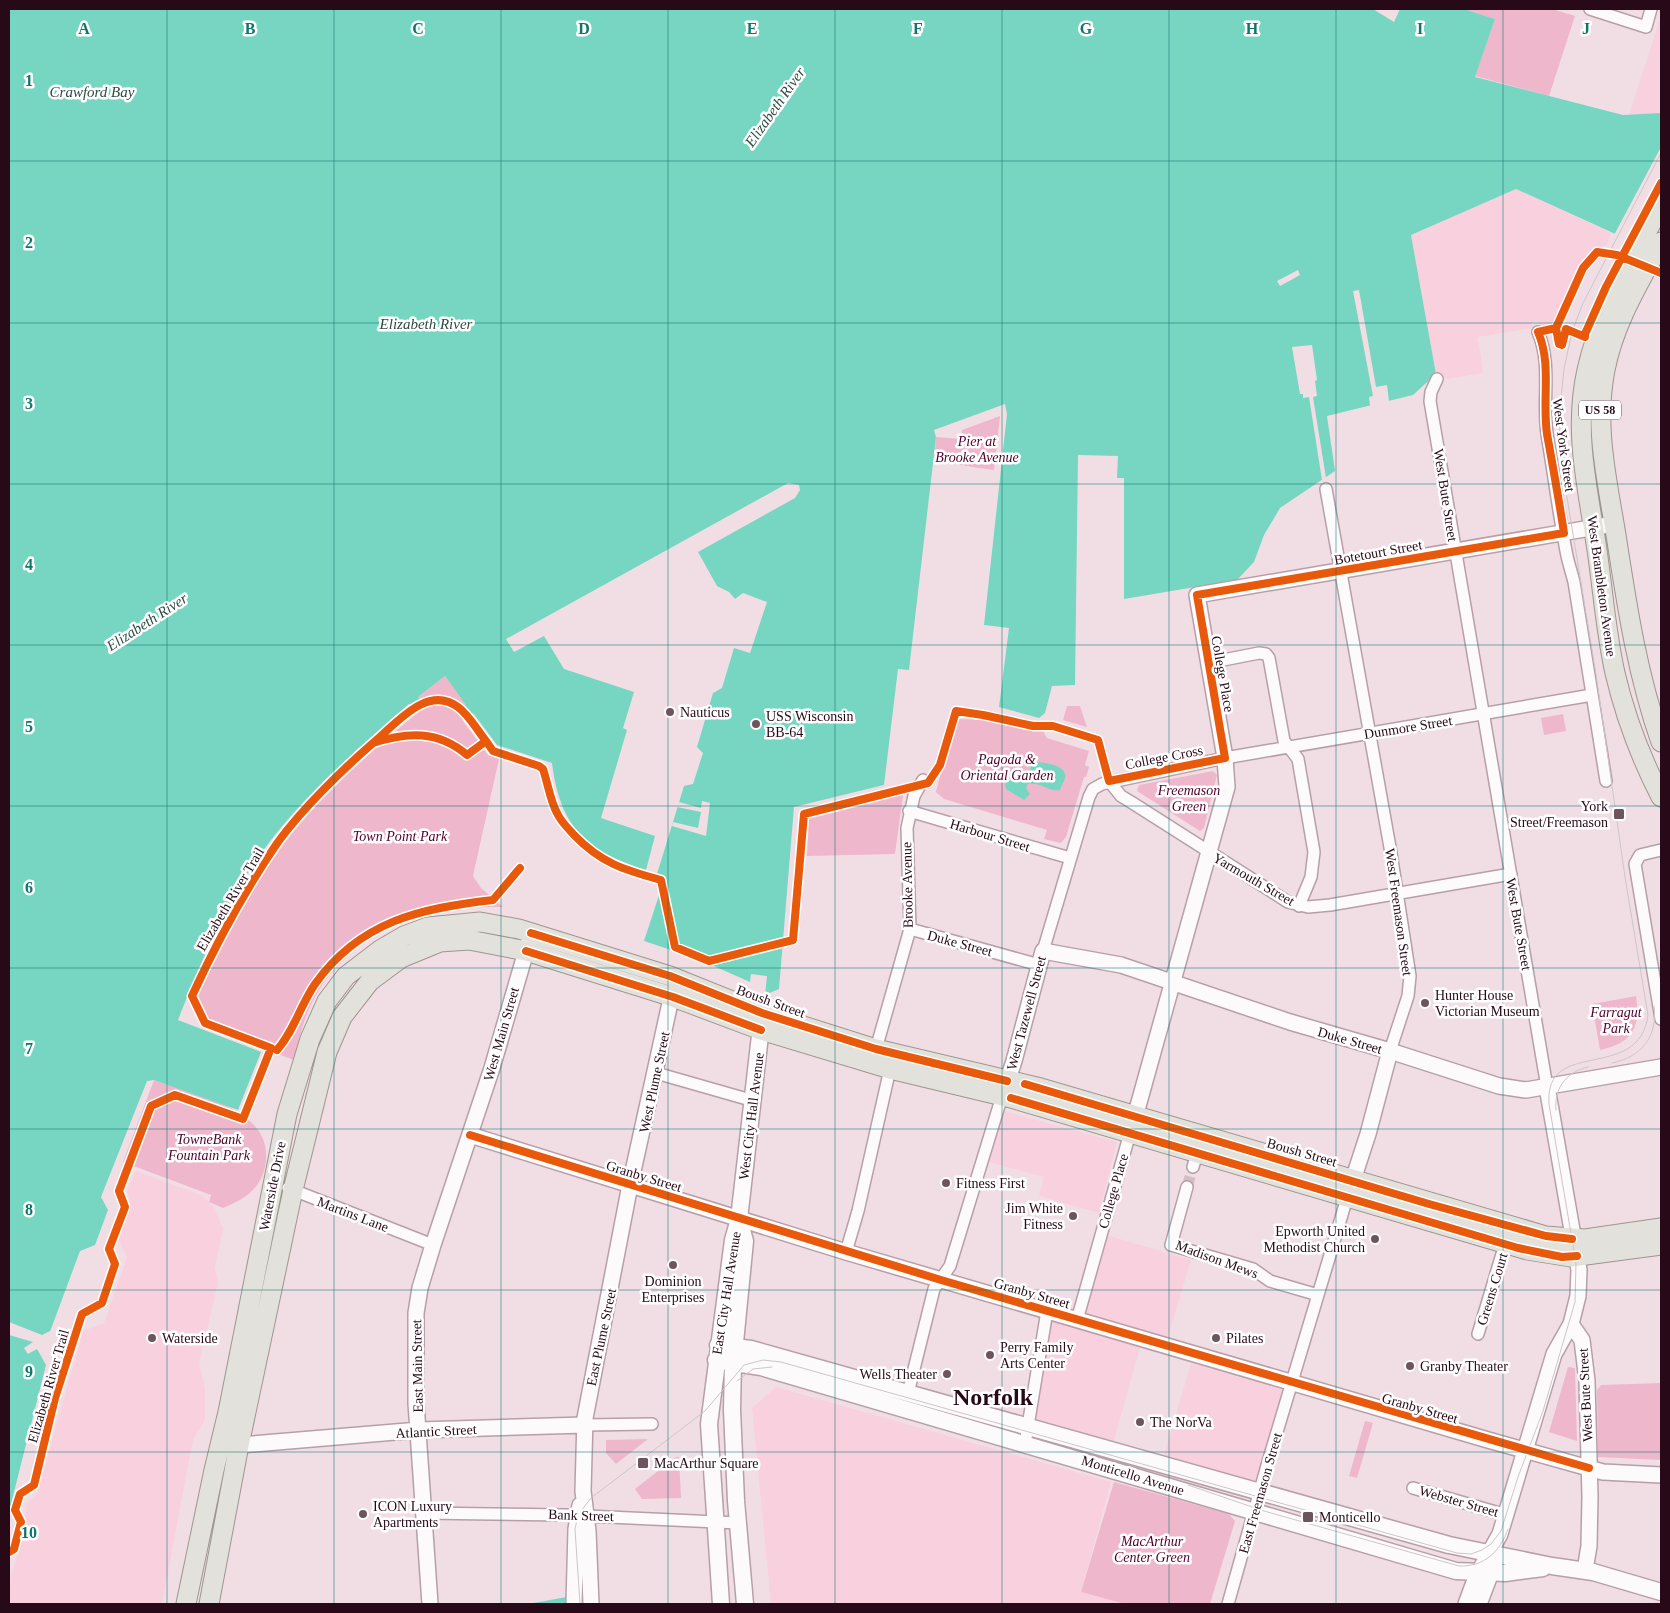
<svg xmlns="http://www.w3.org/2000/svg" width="1670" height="1613" viewBox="0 0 1670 1613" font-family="'Times New Roman',serif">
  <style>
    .built { fill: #f8d0de }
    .green { fill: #efb7cc }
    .water { fill: #77d6c2 }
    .pier { fill: #f1dee5 }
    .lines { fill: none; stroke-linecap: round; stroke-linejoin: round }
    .minor-tunnel { stroke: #d3bec6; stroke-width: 11; stroke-dasharray: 11 5.5; stroke-linecap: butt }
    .minor-casing { stroke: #b79fa8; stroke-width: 14 }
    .tertiary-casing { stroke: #b79fa8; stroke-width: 18 }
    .secondary-casing { stroke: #b79fa8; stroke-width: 19 }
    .primary-casing { stroke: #9e958f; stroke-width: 21 }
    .minor { stroke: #fdfafb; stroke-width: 11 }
    .tertiary { stroke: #fdfafb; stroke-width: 15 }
    .secondary { stroke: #fdfafb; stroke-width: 16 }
    .primary { stroke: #e3e1dc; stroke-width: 19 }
    .tram { stroke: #cdc6c9; stroke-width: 1 }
    .cycleway-casing { stroke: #fff; stroke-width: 11 }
    .cycleway { stroke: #e8590c; stroke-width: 8 }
    .grid { fill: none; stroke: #0f766e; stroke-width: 1; stroke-opacity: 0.55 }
    .poi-dot { fill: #6e545f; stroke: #fff; stroke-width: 2 }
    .labels { text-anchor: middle; stroke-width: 5; stroke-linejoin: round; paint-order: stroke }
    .shield { fill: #fff; stroke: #68535d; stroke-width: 1 }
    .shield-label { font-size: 12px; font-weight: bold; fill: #270917 }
    .park-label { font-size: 14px; font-style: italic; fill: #50012c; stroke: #fff }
    .street-label { font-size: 14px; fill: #270917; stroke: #fff }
    .poi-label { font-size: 14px; fill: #270917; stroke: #fff; text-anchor: start }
    .water-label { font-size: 15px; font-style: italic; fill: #2e4b43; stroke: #fff }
    .town-label { font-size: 24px; font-weight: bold; fill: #270917; stroke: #fff }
    .grid-label { font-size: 16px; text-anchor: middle; font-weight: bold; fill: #0f766e; stroke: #fff; stroke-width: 5; stroke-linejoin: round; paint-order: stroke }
  </style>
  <rect width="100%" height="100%" fill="#f1dee5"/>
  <path class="built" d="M 1661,16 L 1661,113 L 1629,115 Z
    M 1516,189 L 1611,233 L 1606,246 L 1595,248 L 1581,262 L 1553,324 L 1540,327 L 1539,321 L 1536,321 L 1532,322 L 1533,328 L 1478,337 L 1483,373 L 1447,379 L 1436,373 L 1411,235 Z
    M 1003,1111 L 1117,1142 L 1099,1213 L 1039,1196 L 1044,1177 L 989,1162 Z
    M 136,1171 L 201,1195 L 214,1207 L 223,1229 L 215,1267 L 218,1283 L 199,1363 L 205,1389 L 205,1420 L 193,1440 L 162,1604 L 9,1604 L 9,1581 L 24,1536 L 26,1505 L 37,1493 L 41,1480 L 83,1331 L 104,1323 L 127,1257 L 119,1241 L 130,1204 L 127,1190 Z
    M 1103,1234 L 1191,1260 L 1163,1353 L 1140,1347 L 1112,1448 L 1034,1425 L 1050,1320 L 1078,1329 Z
    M 1191,1363 L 1283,1390 L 1256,1486 L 1163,1459 Z
    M 776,1387 L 1111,1482 L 1081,1592 L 1125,1604 L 771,1604 L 752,1408 Z"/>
  <path class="green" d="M 1464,9 L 1552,9 L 1575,16 L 1549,96 L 1475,76 L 1495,19 Z
    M 1000,416 L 994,470 C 973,468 955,463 934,460 L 936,437 L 961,439 L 962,430 Z
    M 445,676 L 467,705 L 457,713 L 488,755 L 499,759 L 473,876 L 481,888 L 503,907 C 475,907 447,908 420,916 C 374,928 328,965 309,1009 C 302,1025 298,1043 294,1060 L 275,1053 L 278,1045 L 206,1018 L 197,999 C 220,947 245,896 279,850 C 319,797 374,748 425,707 L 418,697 Z
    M 1067,706 L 1080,706 L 1087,727 L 1063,720 Z
    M 995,712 L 1039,724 L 1047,738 L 1089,751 L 1085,765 L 1089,767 L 1086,777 L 1084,777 L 1066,837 L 1061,843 L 1044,839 L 1047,830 L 944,799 L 936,792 L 955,719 L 994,720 Z
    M 1563,714 L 1566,731 L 1544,735 L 1541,718 Z
    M 1213,771 L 1217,775 L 1204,828 L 1200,831 L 1137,791 L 1139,785 Z
    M 903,795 L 895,854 L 807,856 L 809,819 Z
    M 1636,996 C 1641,1028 1632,1043 1600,1050 L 1592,1004 Z
    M 154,1080 C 195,1095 277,1108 265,1167 C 260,1190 243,1200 223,1208 L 209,1202 L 211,1195 L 123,1162 Z
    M 1568,1367 L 1575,1368 L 1577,1441 L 1549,1432 Z
    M 1661,1383 L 1661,1460 L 1598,1457 L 1597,1390 L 1601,1385 Z
    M 1365,1421 L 1373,1423 L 1357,1478 L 1349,1476 Z
    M 648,1439 L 616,1464 L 606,1453 L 606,1440 Z
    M 676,1457 L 679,1457 L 681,1498 L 642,1499 L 635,1489 Z
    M 1114,1482 L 1229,1514 L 1235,1521 L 1210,1604 L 1125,1604 L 1081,1592 Z"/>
  <path class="water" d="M 9,9 L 1373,9 L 1394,22 L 1400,9 L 1464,9 L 1495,19 L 1475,77 L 1623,115 L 1661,113 L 1661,269 L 1633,242 L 1516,189 L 1411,235 L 1436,374 L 1413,395 L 1327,416 L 1335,471 L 1280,508 L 1264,535 L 1254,562 L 1237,580 L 1124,599 L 1124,478 L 1117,478 L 1118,456 L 1078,455 L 1075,685 L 1052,686 L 1045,713 L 1039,718 L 999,707 L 1009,628 L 984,625 L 1007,414 L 1005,404 L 934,430 L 936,437 L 909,670 L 898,669 L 884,785 L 794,807 L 779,989 L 765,995 L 767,976 L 751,974 L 750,982 L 698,959 L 644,941 L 665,877 L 657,874 L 684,786 L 693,784 L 703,753 L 697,747 L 713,693 L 722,688 L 734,648 L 750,653 L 767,602 L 743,593 L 735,599 L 729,592 L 717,586 L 698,552 L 795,498 L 800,490 L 799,485 L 788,483 L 506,639 L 514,652 L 544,636 L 564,669 L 634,692 L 623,728 L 627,730 L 601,818 L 655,836 L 646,870 C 586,851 560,827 552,763 L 497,745 L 473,713 L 463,720 L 457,713 L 466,705 L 445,676 L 418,697 L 425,707 L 417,713 L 409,704 C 362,745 314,786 275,835 C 231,890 204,955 178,1020 L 261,1052 L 238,1110 L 154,1080 L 147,1081 L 101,1197 L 108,1210 L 95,1245 L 80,1251 L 41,1356 L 46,1365 L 9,1512 Z
    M 1035,762 C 1043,762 1068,765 1065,778 C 1064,782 1061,786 1060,790 C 1048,792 1042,782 1028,784 L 1026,788 L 1030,794 L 1024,800 L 1006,789 L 1005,784 L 1011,777 L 1016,782 L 1024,781 L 1021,771 L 1030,771 L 1031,765 Z
    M 572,1596 L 571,1604 L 528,1604 Z"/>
  <path class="pier" d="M 1661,147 L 1661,175 L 1626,242 L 1613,237 Z
    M 1661,179 L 1661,265 L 1659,270 L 1632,244 L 1627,242 Z
    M 1298,270 L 1300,275 L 1280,286 L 1277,281 Z
    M 1359,290 L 1376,387 L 1387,385 L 1389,402 L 1370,406 L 1369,397 L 1373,396 L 1353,291 Z
    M 1312,345 L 1317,380 L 1315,381 L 1317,396 L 1313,397 L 1326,478 L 1322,480 L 1309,397 L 1303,398 L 1303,394 L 1300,394 L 1292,347 Z
    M 702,801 L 710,803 L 706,836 L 672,826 L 673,822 L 698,828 L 701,812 L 677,807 L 679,802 L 701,808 Z
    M 9,1322 L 42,1335 L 52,1330 L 41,1356 L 37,1349 L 28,1354 L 24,1348 L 33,1342 L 9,1335 Z"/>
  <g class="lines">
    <path class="minor-tunnel" d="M 1187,1187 L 1193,1167"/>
    <g class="minor-casing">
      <path id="minor" d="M 1590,9 L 1646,27 L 1651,9
        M 1538,332 C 1552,364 1542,400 1547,434 C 1554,475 1559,516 1567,556 C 1569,565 1572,574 1574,582 L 1606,781
        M 1437,379 L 1431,392 L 1430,401 L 1547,1087
        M 1326,489 L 1391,853 L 1410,976 L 1408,996 L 1390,1051
        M 1208,663 L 1259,653 L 1266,654 L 1269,658 L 1284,741 L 1298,759 L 1314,852 L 1311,877 L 1299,906
        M 1109,781 L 1121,796 L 1131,802 L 1288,902 L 1308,907 L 1330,905 L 1511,874
        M 909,811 L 1070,858
        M 1661,850 L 1640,855 L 1635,864 L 1661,1019
        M 910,929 L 1039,965
        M 1043,951 L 1089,797 L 1093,789 L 1102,784 L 1225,758 L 1592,695
        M 876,1049 L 910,929 L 907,828 L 914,796 L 923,780
        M 656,1073 L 754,1101
        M 1193,1167 L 1197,1153
        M 1187,1187 L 1171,1245 L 1253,1269 L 1270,1281 L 1318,1295
        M 288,1188 L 433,1245
        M 846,1252 L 858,1211 L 890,1069
        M 1077,1320 L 1130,1133
        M 1478,1334 L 1505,1244
        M 908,1393 L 934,1289 L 950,1266 L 1002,1096
        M 584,1425 L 652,1424
        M 1025,1444 L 1047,1311
        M 1413,1488 L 1506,1515
        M 423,1513 L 566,1515 L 738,1523
        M 1228,1604 L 1268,1462 L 1347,1198"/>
    </g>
    <g class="tertiary-casing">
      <path id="tertiary" d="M 1004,1091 L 1014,1061 L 1043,951 L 1121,965 L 1290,1022 L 1390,1051 L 1499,1086 L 1526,1090 L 1661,1067
        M 1133,1124 L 1227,787 L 1225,758 L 1197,595 L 1614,524
        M 470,1135 L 846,1252 L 1488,1440 L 1603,1472 L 1661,1475
        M 1350,1189 L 1368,1134 L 1390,1051
        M 1571,1324 L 1582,1340 L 1587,1381 L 1590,1497 L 1589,1546 L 1585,1570
        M 229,1446 L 419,1430 L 584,1425
        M 430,1604 L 416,1403 L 416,1313 L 420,1288 L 433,1245 L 492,1068 L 529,941
        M 574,1604 L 576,1529 L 580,1505
        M 591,1604 L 588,1531 L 583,1491 L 585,1418 L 630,1185 L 670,1003 L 677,988
        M 1466,1604 L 1476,1577 L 1500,1534 L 1554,1354 L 1571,1324 L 1578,1296 L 1579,1270 L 1547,1087
        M 1479,1604 L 1495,1562"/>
    </g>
    <g class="secondary-casing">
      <path id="secondary" d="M 739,1219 L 745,1241 L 733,1363 L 732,1410 L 736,1501 L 745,1604
        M 718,1345 L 751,1349 L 1449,1545 L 1552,1566 L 1593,1572 L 1661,1592
        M 716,1360 L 761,1367 L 1456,1571 L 1505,1573 L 1543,1568
        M 721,1604 L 709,1424 L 733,1240 L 739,1219 L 762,1018"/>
    </g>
    <g class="primary-casing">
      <path id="primary" d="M 1661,205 C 1633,258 1600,311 1587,370 C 1573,432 1588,489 1597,550 C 1603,591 1606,633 1615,673 C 1625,716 1641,758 1661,797
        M 1661,242 C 1639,283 1614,323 1605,370 C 1594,426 1607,480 1616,535 C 1627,606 1637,674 1661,742
        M 186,1604 L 214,1470 L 228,1412 L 287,1114 L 310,1039 L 327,1001 L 346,976 L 380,950 L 404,936 L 428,927 L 480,922 L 519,929 L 670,976 L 762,1013 L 876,1049 L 1041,1088 L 1546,1236 L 1585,1239 L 1661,1228
        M 209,1604 L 239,1445 L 293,1190 L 327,1052 L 342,1017 L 370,981 L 401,958 L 440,942 L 469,940 L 526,951 L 673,997 L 761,1030 L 890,1069 L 1011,1098 L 1527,1250 L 1571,1257 L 1661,1245"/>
    </g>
    <use href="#minor" class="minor"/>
    <use href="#tertiary" class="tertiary"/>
    <use href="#secondary" class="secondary"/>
    <use href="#primary" class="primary"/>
    <path class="tram" d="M 1612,1063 C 1642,1057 1658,1036 1654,1006
      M 1556,1110 C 1554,1088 1566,1072 1588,1067
      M 737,1381 L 753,1369 L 772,1367
      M 1188,1485 L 1264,1511 L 1459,1566 C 1484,1567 1500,1552 1508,1529
      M 580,1604 L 575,1529 L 578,1515 L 591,1498 L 705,1411 L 744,1365 L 763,1360 L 781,1362 L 1457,1553 L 1471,1554 L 1482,1550 L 1491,1544 L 1501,1531 L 1518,1477 L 1543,1411 L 1575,1302 L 1576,1263 L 1549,1104 C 1544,1036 1639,1084 1648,1015 L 1625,877 L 1596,674 L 1562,467 L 1559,418 L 1564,369 L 1572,332 L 1583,303 L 1661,153"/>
    <g class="cycleway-casing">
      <path id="cycleway" d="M 1556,328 L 1583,268 L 1597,252 L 1617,255 L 1661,273
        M 486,741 C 477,730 469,715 458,707 C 427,684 396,724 373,743 C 407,732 438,730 467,755 L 486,741 L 493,751 L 539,766 L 543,769 C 548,784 550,800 557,813 C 561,822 568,828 574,835 C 601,863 624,870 661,880 L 675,947 L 709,961 L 793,940 L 804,814 L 928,783 L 940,765 L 956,711 L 983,715 L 1033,726 L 1053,726 L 1098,740 L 1109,781 L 1225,758 L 1197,595 L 1564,533 C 1559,500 1553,467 1547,434 C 1542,400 1552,364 1538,332 L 1556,328 L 1559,344 L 1562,345 L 1566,329 L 1585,337 L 1585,334 L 1606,287 L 1661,183
        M 531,933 L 670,976 L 762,1013 L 876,1049 L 1007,1081
        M 526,951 L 673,997 L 761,1030
        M 277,1050 C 294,1031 300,1006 315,984 C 360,921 421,908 493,900 L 520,868
        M 1025,1084 L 1429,1204 L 1546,1236 L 1572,1239
        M 1011,1098 L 1518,1248 L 1562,1257 L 1577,1256
        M 470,1135 L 941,1280 L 1589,1468
        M 9,1552 L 14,1549 L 21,1522 L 15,1510 L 20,1494 L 34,1485 L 55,1398 L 82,1314 L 102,1303 L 115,1264 L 109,1249 L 125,1207 L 119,1191 L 151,1106 L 175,1095 L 243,1119 L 271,1048 L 205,1023 L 192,996 C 217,942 244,891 278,842 C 302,809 342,770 373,743"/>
    </g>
    <use href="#cycleway" class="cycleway"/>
  </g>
  <path class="grid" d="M 167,9 L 167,1604M 334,9 L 334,1604M 501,9 L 501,1604M 668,9 L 668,1604M 835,9 L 835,1604M 1002,9 L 1002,1604M 1169,9 L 1169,1604M 1336,9 L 1336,1604M 1503,9 L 1503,1604M 9,161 L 1661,161M 9,323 L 1661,323M 9,484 L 1661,484M 9,645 L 1661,645M 9,806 L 1661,806M 9,968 L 1661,968M 9,1129 L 1661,1129M 9,1290 L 1661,1290M 9,1452 L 1661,1452"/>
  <g class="poi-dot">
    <circle cx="670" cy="712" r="5"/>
    <circle cx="756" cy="724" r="5"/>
    <rect x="1613" y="808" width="12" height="12" rx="2.5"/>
    <circle cx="1425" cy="1003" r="5"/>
    <circle cx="946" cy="1183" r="5"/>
    <circle cx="1073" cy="1216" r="5"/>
    <circle cx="1375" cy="1239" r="5"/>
    <circle cx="673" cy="1265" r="5"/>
    <circle cx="152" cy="1338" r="5"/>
    <circle cx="1216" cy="1338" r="5"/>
    <circle cx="990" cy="1355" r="5"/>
    <circle cx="1410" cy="1366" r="5"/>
    <circle cx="947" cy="1374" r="5"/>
    <circle cx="1140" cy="1422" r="5"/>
    <rect x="637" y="1457" width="12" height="12" rx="2.5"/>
    <circle cx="363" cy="1514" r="5"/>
    <rect x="1302" y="1511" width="12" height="12" rx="2.5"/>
  </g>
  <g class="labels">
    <rect class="shield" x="1579" y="400.5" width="42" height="19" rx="4"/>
    <g class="shield-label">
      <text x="1600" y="414">US 58</text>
    </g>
    <g class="park-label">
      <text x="977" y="446">Pier at<tspan x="977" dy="16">Brooke Avenue</tspan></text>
      <text x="1007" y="764">Pagoda &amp;<tspan x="1007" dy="16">Oriental Garden</tspan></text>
      <text x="1189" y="795">Freemason<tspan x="1189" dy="16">Green</tspan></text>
      <text x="400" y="841">Town Point Park</text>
      <text x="1616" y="1017">Farragut<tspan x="1616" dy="16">Park</tspan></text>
      <text x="209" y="1144">TowneBank<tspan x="209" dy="16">Fountain Park</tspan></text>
      <text x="1152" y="1546">MacArthur<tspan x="1152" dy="16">Center Green</tspan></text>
    </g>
    <g class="street-label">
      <text transform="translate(1564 445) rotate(82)" y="5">West York Street</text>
      <text transform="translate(1446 495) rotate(81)" y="5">West Bute Street</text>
      <text transform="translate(1378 552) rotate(-10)" y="5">Botetourt Street</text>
      <text transform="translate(1602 586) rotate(82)" y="5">West Brambleton Avenue</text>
      <text transform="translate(1223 674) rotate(80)" y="5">College Place</text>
      <text transform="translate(1408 727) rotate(-9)" y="5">Dunmore Street</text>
      <text transform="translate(1164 757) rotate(-11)" y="5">College Cross</text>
      <text transform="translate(990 835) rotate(17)" y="5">Harbour Street</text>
      <text transform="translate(1254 879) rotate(30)" y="5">Yarmouth Street</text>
      <text transform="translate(907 885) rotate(-91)" y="5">Brooke Avenue</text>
      <text transform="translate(230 899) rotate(-59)" y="5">Elizabeth River Trail</text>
      <text transform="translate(1399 912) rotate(82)" y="5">West Freemason Street</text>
      <text transform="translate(1519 924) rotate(80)" y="5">West Bute Street</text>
      <text transform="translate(960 943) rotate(15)" y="5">Duke Street</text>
      <text transform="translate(771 1001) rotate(20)" y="5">Boush Street</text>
      <text transform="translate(1026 1013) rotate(-75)" y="5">West Tazewell Street</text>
      <text transform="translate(501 1034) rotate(-74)" y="5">West Main Street</text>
      <text transform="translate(1350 1040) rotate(16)" y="5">Duke Street</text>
      <text transform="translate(654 1082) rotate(-78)" y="5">West Plume Street</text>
      <text transform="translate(751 1116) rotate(-83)" y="5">West City Hall Avenue</text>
      <text transform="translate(1302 1152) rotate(16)" y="5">Boush Street</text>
      <text transform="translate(644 1176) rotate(17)" y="5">Granby Street</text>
      <text transform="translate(272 1186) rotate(-79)" y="5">Waterside Drive</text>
      <text transform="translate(1113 1191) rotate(-74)" y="5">College Place</text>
      <text transform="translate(353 1214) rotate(21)" y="5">Martins Lane</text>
      <text transform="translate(1217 1259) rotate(20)" y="5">Madison Mews</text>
      <text transform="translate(1492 1289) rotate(-73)" y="5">Greens Court</text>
      <text transform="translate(726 1293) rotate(-81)" y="5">East City Hall Avenue</text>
      <text transform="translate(1032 1293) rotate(16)" y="5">Granby Street</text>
      <text transform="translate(601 1337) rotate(-78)" y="5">East Plume Street</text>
      <text transform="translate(417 1366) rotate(-91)" y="5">East Main Street</text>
      <text transform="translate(48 1386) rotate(-74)" y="5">Elizabeth River Trail</text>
      <text transform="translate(1585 1395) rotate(-93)" y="5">West Bute Street</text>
      <text transform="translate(1420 1408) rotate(16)" y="5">Granby Street</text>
      <text transform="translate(436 1431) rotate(-3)" y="5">Atlantic Street</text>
      <text transform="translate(1133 1475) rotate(17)" y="5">Monticello Avenue</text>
      <text transform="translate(1260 1493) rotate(-74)" y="5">East Freemason Street</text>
      <text transform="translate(1459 1501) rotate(16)" y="5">Webster Street</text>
      <text transform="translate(581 1515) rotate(2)" y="5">Bank Street</text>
    </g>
    <g class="poi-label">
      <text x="680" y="717">Nauticus</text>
      <text x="766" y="721">USS Wisconsin<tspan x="766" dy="16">BB-64</tspan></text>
      <text x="1608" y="811" text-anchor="end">York<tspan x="1608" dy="16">Street/Freemason</tspan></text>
      <text x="1435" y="1000">Hunter House<tspan x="1435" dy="16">Victorian Museum</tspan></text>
      <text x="956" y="1188">Fitness First</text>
      <text x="1063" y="1213" text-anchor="end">Jim White<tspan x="1063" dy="16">Fitness</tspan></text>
      <text x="1365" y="1236" text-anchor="end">Epworth United<tspan x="1365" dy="16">Methodist Church</tspan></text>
      <text x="673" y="1286" text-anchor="middle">Dominion<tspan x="673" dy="16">Enterprises</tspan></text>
      <text x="162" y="1343">Waterside</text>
      <text x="1226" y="1343">Pilates</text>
      <text x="1000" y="1352">Perry Family<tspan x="1000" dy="16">Arts Center</tspan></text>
      <text x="1420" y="1371">Granby Theater</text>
      <text x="937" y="1379" text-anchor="end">Wells Theater</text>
      <text x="1150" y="1427">The NorVa</text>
      <text x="654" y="1468">MacArthur Square</text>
      <text x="373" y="1511">ICON Luxury<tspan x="373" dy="16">Apartments</tspan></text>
      <text x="1319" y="1522">Monticello</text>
    </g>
    <g class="water-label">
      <text x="92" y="97">Crawford Bay</text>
      <text transform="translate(775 107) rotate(-55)" y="5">Elizabeth River</text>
      <text x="426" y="329">Elizabeth River</text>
      <text transform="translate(147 622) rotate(-33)" y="5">Elizabeth River</text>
    </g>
    <g class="town-label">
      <text x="993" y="1405">Norfolk</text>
    </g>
  </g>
  <g class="grid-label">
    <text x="84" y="34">A</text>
    <text x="250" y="34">B</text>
    <text x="418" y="34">C</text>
    <text x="584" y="34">D</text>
    <text x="752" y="34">E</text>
    <text x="918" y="34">F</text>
    <text x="1086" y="34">G</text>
    <text x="1252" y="34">H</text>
    <text x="1420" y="34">I</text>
    <text x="1586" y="34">J</text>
    <text x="29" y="86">1</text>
    <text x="29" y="248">2</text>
    <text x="29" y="409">3</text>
    <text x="29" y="570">4</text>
    <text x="29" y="732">5</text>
    <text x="29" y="893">6</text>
    <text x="29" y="1054">7</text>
    <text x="29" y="1215">8</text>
    <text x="29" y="1377">9</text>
    <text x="29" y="1538">10</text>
  </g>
  <rect width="1670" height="1613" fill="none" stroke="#270917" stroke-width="20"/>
</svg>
